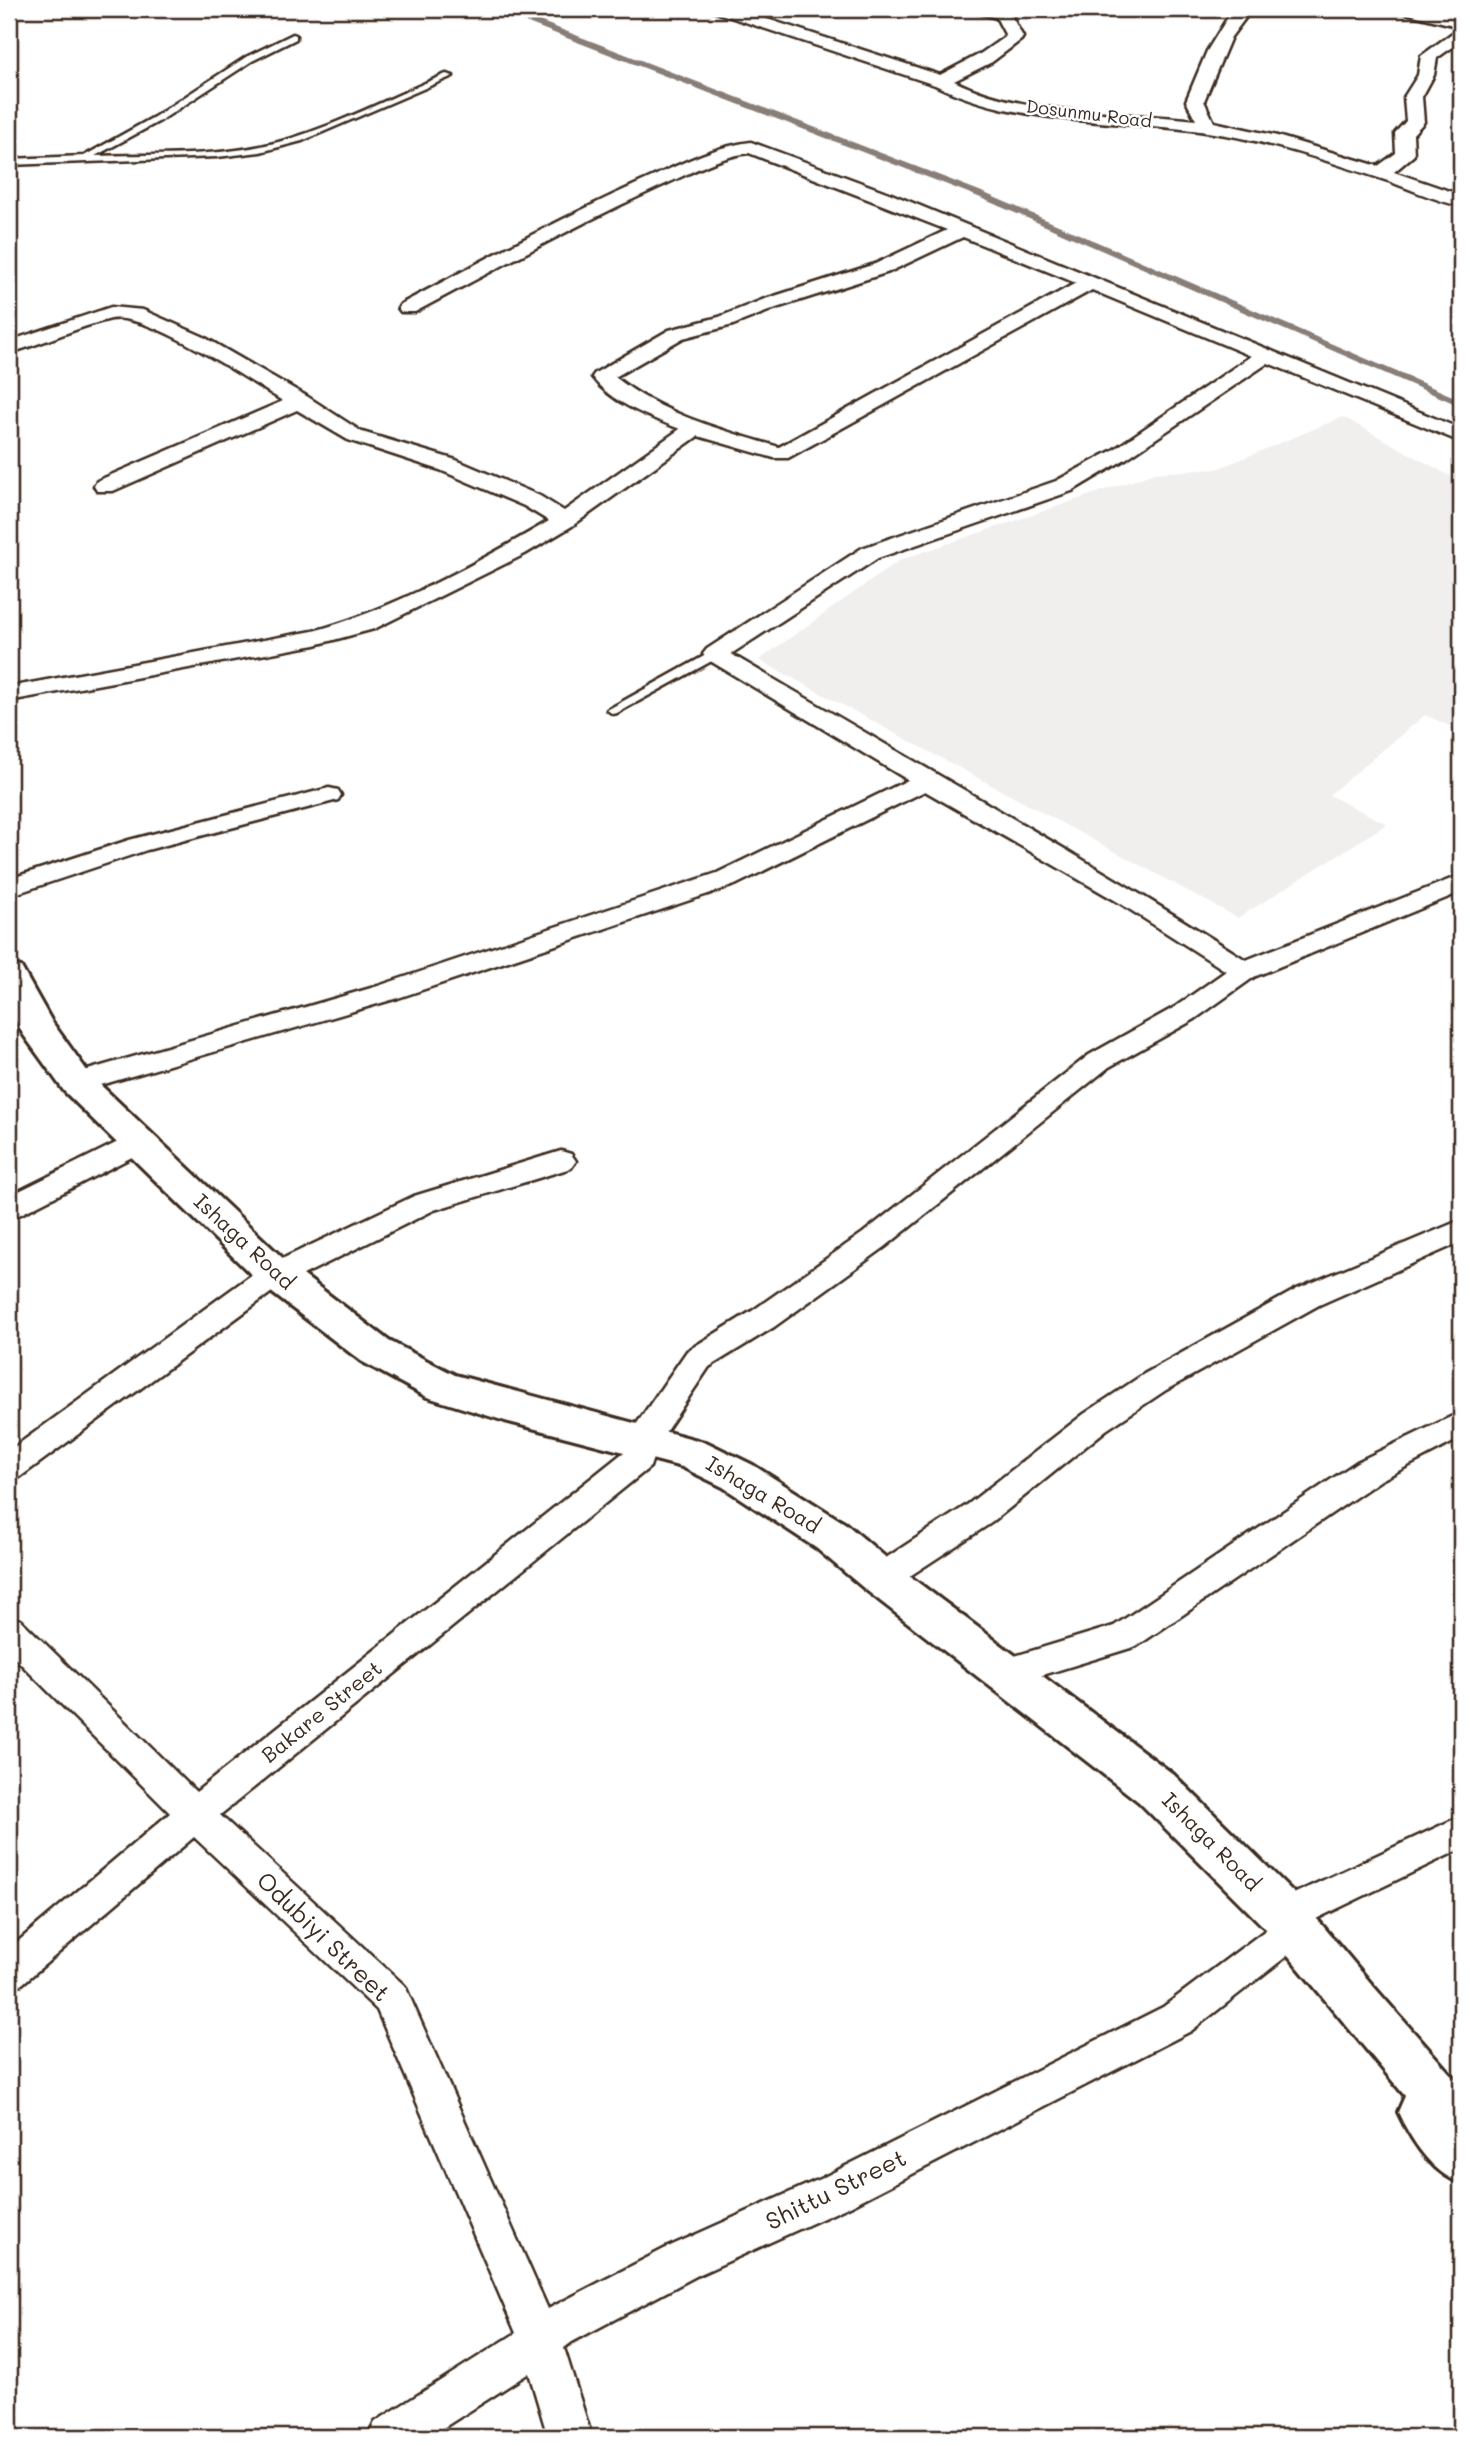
<svg xmlns="http://www.w3.org/2000/svg" width="1470" height="2446" viewBox="0 0 1470 2446" font-family="Mali,sans-serif">
  <style>
    .built { fill: #f1efee }
    .lines { fill: none; stroke-linecap: round; stroke-linejoin: round }
    .stream { stroke: #887e77; stroke-width: 6 }
    .service-casing { stroke: #3b2a1e; stroke-width: 5 }
    .minor-casing { stroke: #3b2a1e; stroke-width: 5 }
    .secondary-casing { stroke: #3b2a1e; stroke-width: 6 }
    .service { fill: #fff; fill-rule: evenodd }
    .minor { fill: #fff; fill-rule: evenodd }
    .secondary { fill: #fff; fill-rule: evenodd }
    .labels { text-anchor: middle; stroke-width: 5; stroke-linejoin: round; paint-order: stroke }
    .far-street-label { font-size: 18px; fill: #3b2a1e; stroke: #fff }
    .street-label { font-size: 21px; fill: #3b2a1e; stroke: #fff }
    .near-street-label { font-size: 24px; fill: #3b2a1e; stroke: #fff }
  </style>
  <rect width="100%" height="100%" fill="#fff"/>
  <filter id="ink" filterUnits="userSpaceOnUse"><feTurbulence type="fractalNoise" baseFrequency=".0143" numOctaves="2"/><feDisplacementMap in="SourceGraphic" scale="14" xChannelSelector="R" yChannelSelector="G"/><feConvolveMatrix kernelMatrix="1 2 1 2 8 2 1 2 1" color-interpolation-filters="sRGB"/></filter>
  <g filter="url(#ink)">
    <path class="built" d="M 1343,417 L 1461,482 L 1461,731 L 1425,715 L 1329,795 L 1387,824 L 1238,918 L 759,660 L 900,560 L 1155,473 L 1217,469 Z"/>
    <g class="lines">
      <path class="stream" d="M 500,9 L 979,194 L 1461,403"/>
      <g class="service-casing">
        <path id="service" d="M 964,9 L 978,9 L 1008,17 L 1004,20 Z
          M 293,34 L 296,35 L 296,39 L 252,61 L 160,121 L 95,156 C 150,154 208,157 261,146 C 322,134 388,98 446,74 L 453,76 L 302,141 L 260,152 L 217,157 L 9,165 L 9,159 L 84,156 L 154,117 L 246,57 Z
          M 715,650 L 719,651 L 719,657 L 617,713 L 613,714 L 607,710 Z"/>
      </g>
      <g class="minor-casing">
        <path id="minor" d="M 713,9 L 736,9 L 940,75 L 980,54 L 1006,36 L 996,17 L 1003,9 L 1019,9 L 1012,17 L 1023,37 L 1021,40 L 992,62 L 954,81 C 1028,117 1116,111 1196,120 L 1186,101 L 1207,51 L 1231,12 L 1235,9 L 1252,9 L 1231,37 L 1204,101 L 1214,122 L 1277,136 L 1378,166 L 1396,153 L 1395,133 L 1406,121 L 1404,97 L 1418,75 L 1421,56 L 1455,31 L 1461,29 L 1461,41 L 1437,58 L 1434,75 L 1422,97 L 1424,122 L 1413,134 L 1414,155 L 1394,172 L 1461,195 L 1461,206 C 1437,201 1414,191 1391,182 C 1340,165 1290,148 1237,137 C 1137,117 1029,131 935,85 L 715,12 Z
          M 1399,9 L 1426,9 L 1461,17 L 1461,27 L 1401,12 Z
          M 751,142 L 889,193 L 1461,429 L 1461,442 L 1268,363 L 1127,458 L 1072,491 L 878,558 L 731,654 C 903,756 1078,853 1246,960 L 1461,875 L 1461,892 L 1254,977 L 1195,1019 L 1109,1067 L 885,1247 L 774,1327 L 709,1367 L 658,1443 L 650,1467 L 220,1815 L 405,1986 L 548,2309 L 668,2247 L 822,2178 L 1163,2007 L 1271,1926 L 1266,1916 L 1272,1904 L 1461,1816 L 1461,1849 L 1293,1930 L 1298,1940 L 1292,1952 L 1191,2031 L 850,2206 L 698,2275 L 572,2342 L 564,2348 L 592,2437 L 548,2437 L 529,2373 L 429,2437 L 368,2437 L 375,2422 L 516,2333 L 377,2010 L 194,1837 L 22,1984 L 9,1989 L 9,1949 L 170,1813 L 9,1652 L 9,1616 L 21,1620 L 196,1792 L 624,1452 L 631,1432 L 687,1351 L 752,1311 L 863,1233 L 1089,1055 L 1175,1007 L 1226,971 L 1118,902 L 925,791 L 735,885 L 398,998 L 77,1092 L 67,1090 L 63,1083 L 67,1076 L 378,986 L 717,873 L 908,780 L 707,659 L 703,654 L 707,649 L 862,548 L 1056,481 L 1113,450 L 1251,356 L 1092,290 L 788,458 L 774,458 L 698,436 L 572,526 L 525,554 L 374,629 L 315,645 L 9,701 L 9,687 L 313,631 C 392,610 477,563 549,521 L 524,506 L 440,470 L 348,440 L 297,410 L 113,491 L 97,491 L 94,486 L 97,481 L 283,401 C 248,380 149,312 111,319 C 76,327 43,344 9,353 L 9,341 L 111,307 L 143,310 L 202,336 L 308,397 L 362,432 L 456,460 L 540,496 L 564,511 L 680,429 C 650,417 611,403 592,377 L 595,373 L 669,330 L 719,317 L 762,300 L 875,264 L 947,230 L 749,153 C 717,157 689,174 659,187 C 576,225 496,269 415,312 L 401,312 L 398,308 L 401,304 C 480,262 559,219 641,182 C 677,166 711,147 751,142 ZM 963,237 L 1076,283 L 779,447 C 722,430 663,415 615,377 L 683,338 L 733,325 L 776,308 L 889,272 Z
          M 329,788 L 338,790 L 341,795 L 338,800 L 147,850 L 9,896 L 9,879 L 129,840 Z
          M 124,1139 L 134,1142 L 138,1149 L 134,1156 L 19,1215 L 9,1218 L 9,1196 Z
          M 561,1151 L 571,1154 L 576,1161 L 571,1168 L 434,1210 L 287,1283 L 275,1286 L 272,1292 L 20,1477 L 9,1480 L 9,1451 L 250,1276 L 262,1273 L 265,1267 L 414,1196 Z
          M 1461,1220 L 1461,1242 L 1319,1305 L 1166,1390 L 1106,1430 L 991,1523 L 893,1587 L 881,1591 L 869,1587 L 864,1578 L 869,1569 L 967,1505 L 1084,1414 L 1144,1374 L 1297,1289 Z
          M 1461,1412 L 1461,1438 L 1381,1480 L 1137,1646 L 1007,1686 L 995,1682 L 990,1672 L 995,1662 L 1114,1626 L 1357,1462 Z"/>
      </g>
      <g class="secondary-casing">
        <path id="secondary" d="M 9,964 L 21,967 L 52,1022 L 90,1075 L 290,1265 L 389,1341 L 455,1375 L 708,1443 L 753,1465 L 846,1524 L 896,1566 L 1173,1774 L 1302,1901 L 1374,1987 L 1461,2086 L 1461,2183 C 1432,2173 1411,2140 1398,2112 L 1405,2096 L 1268,1931 L 1139,1802 L 866,1590 L 816,1548 L 723,1487 L 682,1467 L 505,1421 L 427,1397 L 361,1361 L 262,1285 L 64,1091 L 23,1034 L 9,1008 Z"/>
      </g>
      <use href="#service" class="service"/>
      <use href="#minor" class="minor"/>
      <use href="#secondary" class="secondary"/>
    </g>
  </g>
  <g class="labels">
    <g class="far-street-label">
      <text transform="translate(1089 114) rotate(7)" y="6">Dosunmu Road</text>
    </g>
    <g class="street-label">
      <text transform="translate(244 1242) rotate(43)" y="7">Ishaga Road</text>
      <text transform="translate(763 1495) rotate(31)" y="7">Ishaga Road</text>
      <text transform="translate(322 1712) rotate(-39)" y="7">Bakare Street</text>
      <text transform="translate(1211 1842) rotate(45)" y="7">Ishaga Road</text>
    </g>
    <g class="near-street-label">
      <text transform="translate(323 1937) rotate(44)" y="8">Odubiyi Street</text>
      <text transform="translate(836 2190) rotate(-26)" y="8">Shittu Street</text>
    </g>
  </g>
  <rect width="1470" height="2446" fill="none" stroke="#fff" stroke-width="35"/>
  <rect x="18" y="18" width="1435" height="2411" fill="none" stroke="#3b2a1e" stroke-width="2.5" filter="url(#ink)"/>
</svg>
